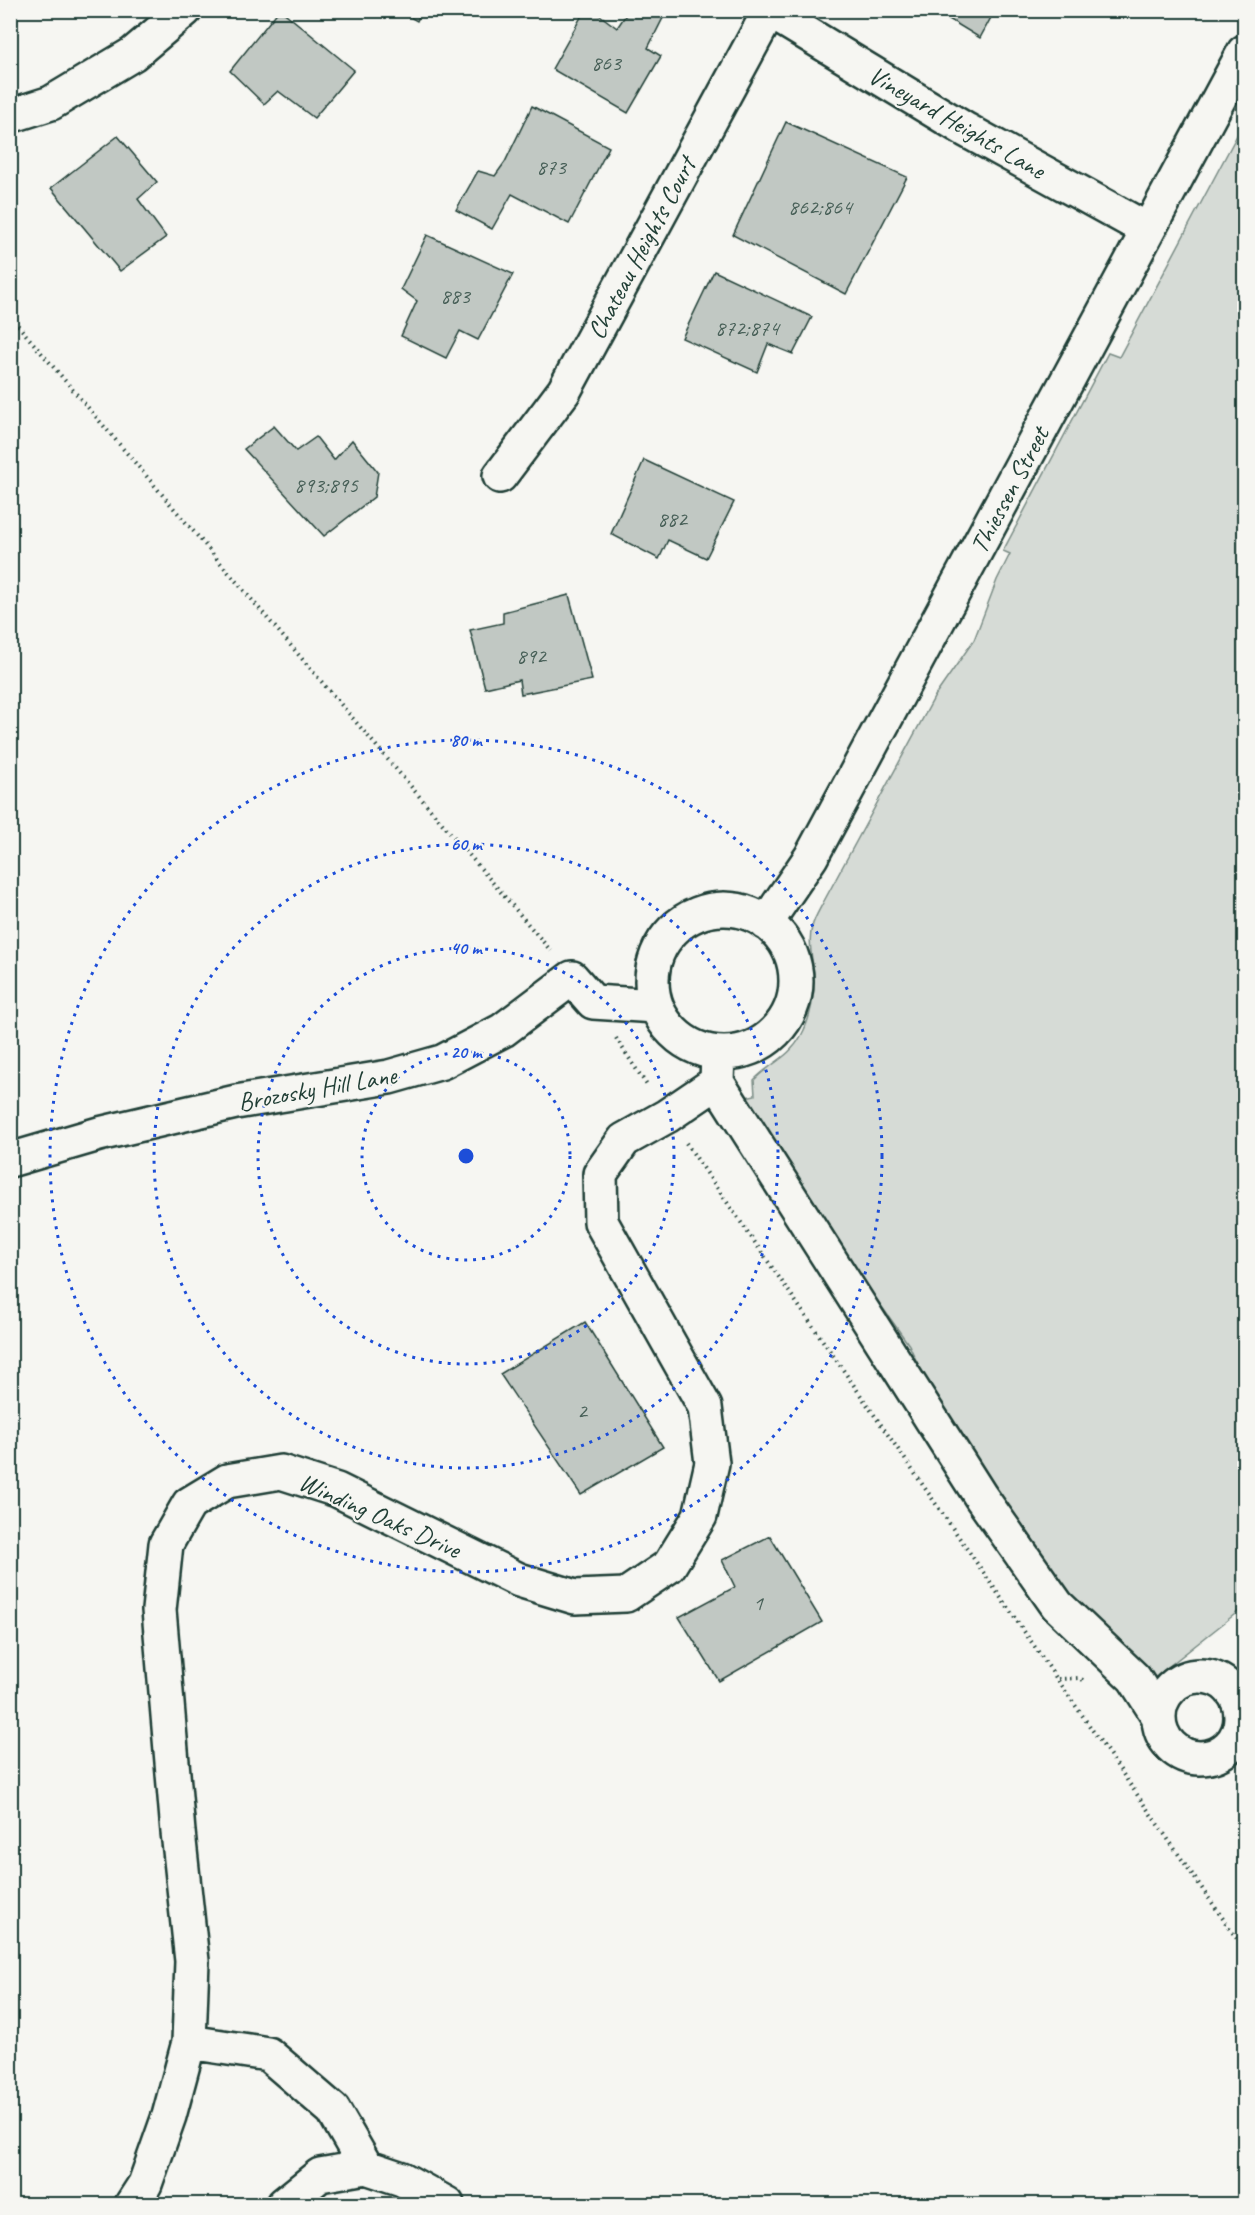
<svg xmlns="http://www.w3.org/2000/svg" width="1255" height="2215" viewBox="0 0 1255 2215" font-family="Caveat,sans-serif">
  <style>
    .green { fill: #d6dbd6; stroke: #7a8c85; stroke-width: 1.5 }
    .building { fill: #c1c8c3; stroke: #1f3d34; stroke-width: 1.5 }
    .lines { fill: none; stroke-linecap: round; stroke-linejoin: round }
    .minor-casing { stroke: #1f3d34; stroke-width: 38 }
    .path { stroke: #1f3d34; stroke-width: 4; stroke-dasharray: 1.5 4.5; stroke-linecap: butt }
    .minor { stroke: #f6f6f2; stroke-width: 33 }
    .ring { fill: none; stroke: #1d4ed8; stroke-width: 3; stroke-dasharray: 3 6 }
    .labels { text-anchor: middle; stroke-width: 4.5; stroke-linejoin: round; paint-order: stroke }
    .number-label { font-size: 22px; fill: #486058 }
    .street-label { font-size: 26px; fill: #1f3d34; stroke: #f6f6f2 }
    .centre { fill: #1d4ed8; stroke: #f6f6f2; stroke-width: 3 }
    .ring-label { font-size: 18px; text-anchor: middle; font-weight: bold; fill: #1d4ed8; stroke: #f6f6f2; stroke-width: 4.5; stroke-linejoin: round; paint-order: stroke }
  </style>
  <rect width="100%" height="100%" fill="#f6f6f2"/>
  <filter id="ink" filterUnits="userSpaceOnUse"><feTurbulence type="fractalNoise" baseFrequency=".0167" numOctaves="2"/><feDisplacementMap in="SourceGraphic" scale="12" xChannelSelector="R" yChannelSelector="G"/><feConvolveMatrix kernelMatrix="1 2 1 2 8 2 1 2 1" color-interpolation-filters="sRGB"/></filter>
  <g filter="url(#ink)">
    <path class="green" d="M 1244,122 L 1244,1607 L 1154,1678 L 1090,1620 L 944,1421 L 909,1345 L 850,1262 L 775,1148 L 746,1097 L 755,1095 L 754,1080 C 770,1063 789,1058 801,1036 C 811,1018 815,993 814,973 C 812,958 808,941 812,927 C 814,918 820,909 824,901 L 935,696 L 974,640 L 997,580 L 1010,554 L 1003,551 L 1108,353 L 1119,357 Z"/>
    <path class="building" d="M 279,10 L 281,10 L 354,70 L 314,118 L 278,91 L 264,104 L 230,71 Z
      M 397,10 L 422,10 L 417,21 Z
      M 585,10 L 593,10 L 617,28 L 629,10 L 654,10 L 664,16 L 648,48 L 661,56 L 628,113 L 552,69 Z
      M 934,10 L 995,10 L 980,38 Z
      M 532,106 L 609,147 L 569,224 L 512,194 L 492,229 L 456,210 L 478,171 L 495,176 L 505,162 Z
      M 786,122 L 907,177 L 846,294 L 733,235 Z
      M 118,136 L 157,182 L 138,199 L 166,237 L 120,271 L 51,188 Z
      M 427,235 L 513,274 L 478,340 L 460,331 L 446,358 L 401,336 L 417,301 L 401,289 Z
      M 714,271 L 812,317 L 793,354 L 768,344 L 757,372 L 682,338 Z
      M 274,426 L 296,451 L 316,437 L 334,460 L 352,440 L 378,472 L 374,497 L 324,536 L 244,449 Z
      M 644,460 L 734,502 L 706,558 L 668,540 L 659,559 L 611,534 Z
      M 569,595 L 592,680 L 521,694 L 519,680 L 485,688 L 470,630 L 503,623 L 503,612 Z
      M 585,1322 L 663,1447 L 581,1495 L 500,1374 Z
      M 770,1536 L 822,1622 L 719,1681 L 679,1617 L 735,1587 L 722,1560 Z"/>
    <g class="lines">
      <g class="minor-casing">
        <path id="minor" d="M 768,10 L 966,130 L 1148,230
          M 10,116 L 51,103 L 133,54 L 185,10
          M 500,476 L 564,391 L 769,12
          M652 981a72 72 0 1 1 144 0a72 72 0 1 1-144 0Z
          M 766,923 L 811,857 L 1244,52
          M 717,1082 L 981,1497 L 1057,1605 L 1134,1678 L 1159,1717
          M 10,1160 L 99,1134 L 236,1102 L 389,1077 L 442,1062 L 503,1030 L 572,978 L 593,1002 L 656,1006
          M1159 1717a41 41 0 1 1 82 0a41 41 0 1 1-82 0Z
          M 189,2042 L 268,2054 L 333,2110 L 366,2167
          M 132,2204 L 145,2184 L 169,2116 L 189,2042 L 192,1961 L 178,1832 L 159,1610 L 166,1544 L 189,1504 L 227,1481 L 281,1472 L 337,1490 L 519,1580 L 575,1597 L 626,1595 L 669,1566 L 700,1516 L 712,1463 L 705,1407 L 601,1222 L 600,1174 L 624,1140 L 667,1116 L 717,1082 L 718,1053
          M 284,2204 L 320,2175 L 366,2167 L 402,2179 L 447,2204"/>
      </g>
      <path class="path" d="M 10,316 L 551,951
        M 616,1038 L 648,1087
        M 686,1143 L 1244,1949
        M 1058,1679 L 1079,1678 L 1083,1680"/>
      <use href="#minor" class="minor"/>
    </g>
  </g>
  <g class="ring">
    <circle cx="466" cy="1156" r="104"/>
    <circle cx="466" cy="1156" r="208"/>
    <circle cx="466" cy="1156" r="312"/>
    <circle cx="466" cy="1156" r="416"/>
  </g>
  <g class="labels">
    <g class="number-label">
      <text x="606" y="70">863</text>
      <text x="551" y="174">873</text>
      <text x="820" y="214">862;864</text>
      <text x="455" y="303">883</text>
      <text x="747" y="335">872;874</text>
      <text x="326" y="492">893;895</text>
      <text x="672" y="526">882</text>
      <text x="531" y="663">892</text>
      <text x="582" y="1418">2</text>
      <text x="758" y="1610">1</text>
    </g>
    <g class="street-label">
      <text transform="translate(957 122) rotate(30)" y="9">Vineyard Heights Lane</text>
      <text transform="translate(641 248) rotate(-62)" y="9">Chateau Heights Court</text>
      <text transform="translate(1009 490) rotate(-62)" y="9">Thiessen Street</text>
      <text transform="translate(317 1088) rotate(-10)" y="9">Brozosky Hill Lane</text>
      <text transform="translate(380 1515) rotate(24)" y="9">Winding Oaks Drive</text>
    </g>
  </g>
  <circle cx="466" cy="1156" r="9" class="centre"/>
  <g class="ring-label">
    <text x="466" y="746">80 m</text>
    <text x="466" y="850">60 m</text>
    <text x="466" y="954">40 m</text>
    <text x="466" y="1058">20 m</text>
  </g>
  <rect width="1255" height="2215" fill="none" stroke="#f6f6f2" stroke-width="36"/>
  <rect x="18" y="18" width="1219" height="2179" fill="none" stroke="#1f3d34" stroke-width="2" filter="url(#ink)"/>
</svg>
